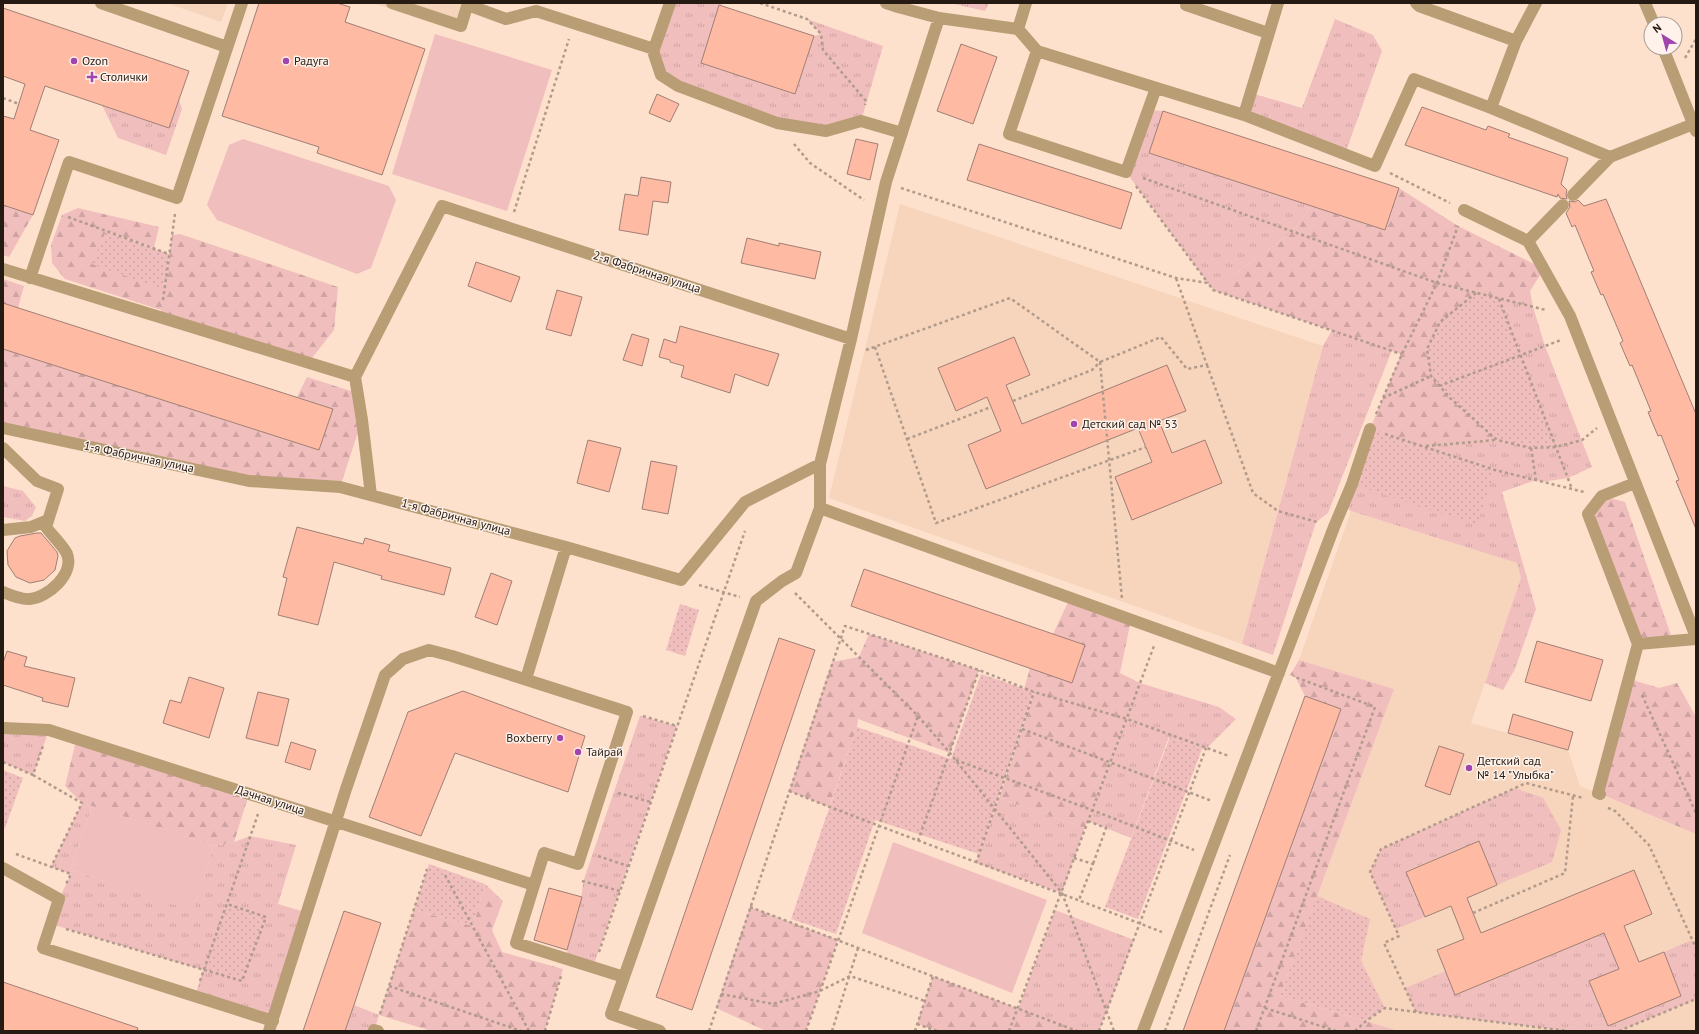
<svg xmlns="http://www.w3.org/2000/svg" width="1699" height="1034" viewBox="0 0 1699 1034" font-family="'PT Sans',sans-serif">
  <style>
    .built { fill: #f7d4bc }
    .grass { fill: url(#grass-tufts) }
    .forest { fill: url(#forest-firs) }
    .park { fill: url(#park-dots) }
    .garden { fill: #f0bebd }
    .building { fill: #febaa3; stroke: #9f7f75 }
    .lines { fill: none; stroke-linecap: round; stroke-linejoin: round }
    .path { stroke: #b19b8b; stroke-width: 2.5; stroke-dasharray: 3 3; stroke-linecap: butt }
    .minor { stroke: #b99d74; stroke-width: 12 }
    .poi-dot { fill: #a044ae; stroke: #fef2ea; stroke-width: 1.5 }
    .labels { text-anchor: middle; stroke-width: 3; stroke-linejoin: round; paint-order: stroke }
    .poi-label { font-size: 12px; fill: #251b13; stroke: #fef2ea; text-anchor: start }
    .street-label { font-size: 12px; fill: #251b13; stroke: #fef2ea }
  </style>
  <defs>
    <pattern id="grass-tufts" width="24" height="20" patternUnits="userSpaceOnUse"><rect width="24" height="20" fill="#f0bebd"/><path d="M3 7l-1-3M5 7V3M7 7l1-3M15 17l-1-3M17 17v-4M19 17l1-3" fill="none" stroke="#cea3a2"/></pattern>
    <pattern id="forest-firs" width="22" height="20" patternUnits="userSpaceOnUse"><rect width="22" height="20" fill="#f0bebd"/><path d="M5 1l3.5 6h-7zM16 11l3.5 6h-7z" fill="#cea3a2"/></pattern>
    <pattern id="park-dots" width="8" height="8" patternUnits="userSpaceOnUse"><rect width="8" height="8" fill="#f0bebd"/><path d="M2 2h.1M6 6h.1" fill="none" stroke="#cea3a2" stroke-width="1.8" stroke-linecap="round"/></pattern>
  </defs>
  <rect width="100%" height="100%" fill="#fee1cc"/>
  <path class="built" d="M 167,3 L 228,3 L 221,22 Z
    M 372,3 L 472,3 L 465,33 Z
    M 900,204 L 1323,346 L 1242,644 L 829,498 Z
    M 1351,511 L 1517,563 L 1521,578 L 1471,723 L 1568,750 L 1580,786 L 1696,834 L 1696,1031 L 1399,1031 L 1280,996 L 1394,689 L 1299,660 Z"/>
  <path class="grass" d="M 670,3 L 722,3 L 701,63 L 795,94 L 814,36 L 821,34 L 807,19 L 883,46 L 861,121 L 826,131 L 777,123 L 661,75 L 654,49 Z
    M 950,3 L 989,3 L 985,11 Z
    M 1335,19 L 1373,35 L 1382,51 L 1345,154 L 1244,115 L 1251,93 L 1302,108 Z
    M 179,100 L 182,109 L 166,155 L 118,138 L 102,105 L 169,128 Z
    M 1148,110 L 1163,111 L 1149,153 L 1311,206 L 1293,231 L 1213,290 L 1126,172 Z
    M 1499,298 L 1533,307 L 1545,346 L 1592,467 L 1568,478 L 1542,482 L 1536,480 L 1502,492 L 1536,609 L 1515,669 L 1503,690 L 1485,683 L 1521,578 L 1517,563 L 1351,511 L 1343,505 L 1352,484 L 1495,470 L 1423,447 L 1497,440 L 1531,448 L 1555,447 Z
    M 1332,330 L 1392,350 L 1328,513 L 1316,522 L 1273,655 L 1242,644 L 1323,346 Z
    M 3,486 L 23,491 L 36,507 L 32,516 L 25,521 L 3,517 Z
    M 1140,683 L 1219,707 L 1236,719 L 1207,748 L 1202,749 L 1169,737 L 1131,838 L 1088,821 Z
    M 640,716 L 677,726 L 593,967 L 566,959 C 569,932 582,909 583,882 Z
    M 3,728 L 49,730 L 33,775 L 3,762 Z
    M 1515,788 L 1543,798 L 1561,830 L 1552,862 L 1497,885 L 1479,841 L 1406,871 L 1425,917 L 1396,929 L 1370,872 L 1381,849 Z
    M 999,798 L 1085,828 L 1062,893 L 976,863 Z
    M 82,803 L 92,806 L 71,870 L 193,910 L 214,846 L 234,842 L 250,836 L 296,845 L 278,904 L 308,913 L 273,1021 L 195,996 L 203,970 L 51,924 L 59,899 L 71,874 L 51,867 Z
    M 1055,910 L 1134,940 L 1099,1031 L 1077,1031 L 1018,1009 Z
    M 1604,933 L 1619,969 L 1589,982 L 1608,1026 L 1681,996 L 1664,952 L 1692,940 L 1696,948 L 1696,999 L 1619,1031 L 1567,1031 L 1416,1012 L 1405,988 L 1446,971 L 1456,995 Z
    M 354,1005 L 379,1015 L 374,1031 L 345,1031 Z"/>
  <path class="forest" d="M 1399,188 L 1458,226 L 1544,269 L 1530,291 L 1533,307 L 1476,293 L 1431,376 L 1450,398 L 1497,440 L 1423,447 L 1370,429 L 1401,354 L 1213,290 L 1293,231 L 1311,206 L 1385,230 Z
    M 3,205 L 33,215 L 9,257 L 3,255 Z
    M 78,208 L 159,227 L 154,248 L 106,231 L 165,289 L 172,235 L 180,234 L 338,287 L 334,330 L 308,363 L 161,319 L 161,310 L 65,279 L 52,263 L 51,245 L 62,215 Z
    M 3,279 L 24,286 L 18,308 L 3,303 Z
    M 3,349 L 319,450 L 332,409 L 297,397 L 307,377 L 357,393 L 362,420 L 340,487 L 249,481 L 3,428 Z
    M 1602,496 L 1625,502 L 1673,641 L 1638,644 L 1588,514 Z
    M 1070,598 L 1131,620 L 1120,673 L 1140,683 L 1085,828 L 999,798 L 1034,693 L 1024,689 L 1030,668 L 1072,682 L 1085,645 L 1053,634 Z
    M 869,634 L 979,670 L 950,753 L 858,719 L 857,727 L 829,807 L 789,791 L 832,662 L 859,657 Z
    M 1299,660 L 1394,689 L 1280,996 L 1399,1031 L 1224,1031 L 1341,709 L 1305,696 L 1296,678 L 1290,675 Z
    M 1631,671 L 1636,681 L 1659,688 L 1677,683 L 1696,717 L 1696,834 L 1598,793 Z
    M 83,741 L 249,794 L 234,842 L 214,846 L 82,803 L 65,786 L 75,745 Z
    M 485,884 L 503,901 L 492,930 L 502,952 L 563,969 L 545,1031 L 431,1031 L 379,1015 L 414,910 L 473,926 Z
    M 750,907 L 838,940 L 806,1031 L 766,1031 L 716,1008 Z
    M 933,976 L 1077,1031 L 937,1031 L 917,1024 Z"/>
  <path class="park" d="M 106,231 L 169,254 L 165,290 L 92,264 Z
    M 1476,293 L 1499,298 L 1556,447 L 1531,448 L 1497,440 L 1450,398 L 1431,376 L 1427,349 L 1440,322 Z
    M 1370,429 L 1495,470 L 1477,525 L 1352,484 Z
    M 680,604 L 699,610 L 685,656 L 666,650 Z
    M 981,674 L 1034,692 L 979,854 L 875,820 L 836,934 L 791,919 L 857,727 L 951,759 Z
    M 1170,737 L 1202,749 L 1138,919 L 1105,907 Z
    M 3,770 L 23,778 L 5,828 L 3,827 Z
    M 429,864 L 485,884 L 473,926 L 414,910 Z
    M 1317,896 L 1370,919 L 1361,961 L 1385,1008 L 1366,1021 L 1280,996 Z
    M 227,904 L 266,917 L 242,981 L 204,970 Z"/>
  <path class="garden" d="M 435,34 L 552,70 L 507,211 L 392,174 Z
    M 243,139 L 389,186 L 396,200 L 371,268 L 357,274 L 217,220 L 207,205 L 229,145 Z
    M 92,806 L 214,846 L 193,911 L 71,870 Z
    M 893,842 L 1047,900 L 1012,993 L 862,933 Z"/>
  <path class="building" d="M 259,3 L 337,3 L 350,7 L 345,22 L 425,49 L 382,175 L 317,153 L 319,147 L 222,116 Z
    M 719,5 L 814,36 L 795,94 L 701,63 Z
    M 3,8 L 189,71 L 169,128 L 45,86 L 30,130 L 59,140 L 33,215 L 3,205 L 3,116 L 14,119 L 25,84 L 3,76 Z
    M 961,44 L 997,57 L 973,124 L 937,111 Z
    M 657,94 L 679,104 L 670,122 L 649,113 Z
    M 1422,107 L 1486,130 L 1488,126 L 1510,134 L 1508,137 L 1568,158 L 1561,184 L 1567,190 L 1566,194 L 1567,199 L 1560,198 L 1558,194 L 1557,197 L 1405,145 Z
    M 1163,111 L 1399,188 L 1385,230 L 1149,153 Z
    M 856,139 L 878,144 L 870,180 L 847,174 Z
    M 979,144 L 1132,193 L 1121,229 L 967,180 Z
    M 641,177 L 671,182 L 668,203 L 653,201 L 648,235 L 619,230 L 625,194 L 638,196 Z
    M 1606,199 L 1696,414 L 1696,529 L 1676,481 L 1679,480 L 1661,435 L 1658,436 L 1648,412 L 1651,411 L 1632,365 L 1630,366 L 1620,343 L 1623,341 L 1603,294 L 1601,295 L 1591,272 L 1594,271 L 1575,225 L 1572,227 L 1566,213 L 1570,207 L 1569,201 L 1575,202 L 1578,200 L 1584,206 Z
    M 747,238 L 779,246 L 779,243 L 821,252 L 815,279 L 741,263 Z
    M 476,262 L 520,277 L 511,302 L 468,286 Z
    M 557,290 L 582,297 L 571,336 L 546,329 Z
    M 3,303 L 333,409 L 319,450 L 3,349 Z
    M 680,326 L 779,354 L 768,386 L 735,374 L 730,393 L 681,377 L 684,366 L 670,362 L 670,360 L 659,357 L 664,339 L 676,343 Z
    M 632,334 L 649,339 L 642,366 L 623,360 Z
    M 1014,337 L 1030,375 L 1006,385 L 1022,424 L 1167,365 L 1186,411 L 1159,421 L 1172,453 L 1205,440 L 1222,483 L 1132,520 L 1115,477 L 1152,462 L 1138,428 L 986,489 L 968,445 L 1001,431 L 987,397 L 956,411 L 938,368 Z
    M 588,440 L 621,448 L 609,492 L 577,483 Z
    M 651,461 L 677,466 L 668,514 L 642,509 Z
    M 297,527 L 363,544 L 365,538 L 390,545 L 388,551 L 451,568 L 444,595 L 381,579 L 382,576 L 334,562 L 318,625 L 278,615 L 287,578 L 283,577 Z
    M 37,533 L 41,533 L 57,552 L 58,556 L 55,570 L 44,580 L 30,583 L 16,577 L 8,565 L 7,551 L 15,538 L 20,536 Z
    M 864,569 L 1085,645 L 1072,683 L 851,606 Z
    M 491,573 L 512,581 L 497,625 L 475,617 Z
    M 779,638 L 815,650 L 692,1010 L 656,997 Z
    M 1537,641 L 1603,660 L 1591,701 L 1525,682 Z
    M 7,651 L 27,657 L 24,666 L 75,678 L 68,707 L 42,701 L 43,698 L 3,685 L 3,663 Z
    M 189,677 L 224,688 L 209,738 L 163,723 L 170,700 L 181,703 Z
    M 463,691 L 585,736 L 568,792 L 455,753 L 421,836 L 369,817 L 408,712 Z
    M 258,692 L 289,699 L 278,746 L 246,738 Z
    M 1305,696 L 1341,709 L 1224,1031 L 1183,1031 Z
    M 1513,714 L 1573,732 L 1568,750 L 1508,733 Z
    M 291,742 L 316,750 L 310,770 L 285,762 Z
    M 1439,746 L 1464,754 L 1450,795 L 1425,786 Z
    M 1479,841 L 1497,885 L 1467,898 L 1481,933 L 1634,870 L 1652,914 L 1624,926 L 1639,962 L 1664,952 L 1681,996 L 1608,1026 L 1589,981 L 1619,969 L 1604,933 L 1455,995 L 1437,950 L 1464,939 L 1451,906 L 1425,917 L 1406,872 Z
    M 549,888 L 582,897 L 567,950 L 534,940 Z
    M 344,911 L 381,923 L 354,1005 L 345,1031 L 303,1031 Z
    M 3,982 L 138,1028 L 137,1031 L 3,1031 Z"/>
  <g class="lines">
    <path class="path" d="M 760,3 L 807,19 L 821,34 L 823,50 L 866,101 L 865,105
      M 1685,58 L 1696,39
      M 3,98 L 19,104
      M 794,144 L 810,163 L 864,200
      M 1390,173 L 1450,203
      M 1143,178 L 1437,283 L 1546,310
      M 1136,186 L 1208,283
      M 901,188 L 1176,278 L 1208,283 L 1213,290 L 1401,354
      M 514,212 L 569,39
      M 68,217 L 169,254
      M 1476,293 L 1440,322 L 1427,349 L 1431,376 L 1450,398 L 1497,440 L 1531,448 L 1556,447 L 1582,440 L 1597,428
      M 1499,299 L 1572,489
      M 163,300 L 175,214
      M 875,347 L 936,523 L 1146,447
      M 866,350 L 1010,298 L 1100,362 L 1161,337 L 1187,369 L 1207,365 L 1176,278
      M 1207,365 L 1253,493 L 1278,511 L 1317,522
      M 1439,386 L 1561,340
      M 1383,398 L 1431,376
      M 1013,401 L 1092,370 L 1100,362 L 1122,599
      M 1376,414 L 1402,354 L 1437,283 L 1458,226
      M 1385,434 L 1495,470 L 1584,492
      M 907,439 L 991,407
      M 1426,446 L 1496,440
      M 1531,448 L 1536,480
      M 699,585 L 740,597
      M 795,593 L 918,716 L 950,753 L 1062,893 L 1114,1031
      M 1642,695 L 1696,813
      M 643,716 L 677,726
      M 1022,729 L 1212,801
      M 956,760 L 1092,810 L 1194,850
      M 3,762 L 33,775 L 43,746
      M 33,775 L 82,803 L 51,867
      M 789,791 C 913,840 1038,884 1162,932
      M 618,793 L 651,802
      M 1608,808 L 1615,811 L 1649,845 L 1696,948
      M 1088,821 L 1106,828 L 1093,864
      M 918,841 L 979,670
      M 16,854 L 71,874 L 66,884
      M 598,856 L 628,866
      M 1074,858 L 1093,864 L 1079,900
      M 976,863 L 1034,692
      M 445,875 L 529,1031
      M 582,881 L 620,891
      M 750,907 L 1077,1031
      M 1473,913 L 1565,873 L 1573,796
      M 66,929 L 242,981 L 266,917 L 227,904
      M 599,952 L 745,531
      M 200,981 L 258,814
      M 389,986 L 521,1031
      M 721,994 L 773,1004 L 820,991 L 850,976 L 925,1001
      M 1265,1008 L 1336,1031
      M 1416,1012 L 1384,943 L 1399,936 L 1370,872 L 1381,849 L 1526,783 L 1583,798
      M 380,1014 L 427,869
      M 917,1024 L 937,1031
      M 545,1031 L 561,976
      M 709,1031 L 845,626 L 979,670 L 1034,692 L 1127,719 L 1229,756
      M 806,1031 L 918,716
      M 832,1031 L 858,948
      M 915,1031 L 933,976
      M 1009,1031 L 1154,646
      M 1099,1031 L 1206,748
      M 1165,1031 L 1230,855
      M 1256,1031 L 1375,707 L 1295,677
      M 1355,1031 L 1366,1021 L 1385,1008 L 1567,1031
      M 1619,1031 L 1696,999"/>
    <path class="minor" d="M 101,3 L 227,47
      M 392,3 L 461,26 L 468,3
      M 886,3 L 898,7
      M 899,3 L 898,7 L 939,18 L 1018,29 L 1037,51 L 1244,115 L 1375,166 L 1414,79 L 1491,108
      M 1186,3 L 1186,5 L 1268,33
      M 1416,3 L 1419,6 L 1516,41
      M 1536,3 L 1516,41 L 1491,108 L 1610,157 L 1696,123
      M 1645,3 L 1654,24
      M 468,5 L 506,19 L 536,11 L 654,49 L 670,3
      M 1018,29 L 1026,3
      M 652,48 L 661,75 L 678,86 L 777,123 L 826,131 L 861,121 L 902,133
      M 1663,48 L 1696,131
      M 1037,51 L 1009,134 L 1126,172 L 1156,88
      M 1244,115 L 1278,3
      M 1573,195 L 1610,157
      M 1464,210 L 1528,241 L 1570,316 L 1696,637
      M 1528,241 L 1563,205
      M 3,269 L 355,377
      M 30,278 L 69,162 L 177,198 L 242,3
      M 3,428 L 249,481 L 340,487 L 566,547 L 681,580 L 745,502 L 820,464 L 820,508 L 796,573 L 782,581 L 756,601 L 611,1014 L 660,1031
      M 3,448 L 37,481 L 58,489 L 46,527 C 50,533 65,548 67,554 C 75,574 47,598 30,599 C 22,600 10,595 3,592
      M 820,464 L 851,339 L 886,182 L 939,18
      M 1635,483 L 1602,496 L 1588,514 L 1638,644
      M 371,495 L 362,420 L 355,377 L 442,206 L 851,339
      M 820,508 L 1279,673
      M 3,530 L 31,527 L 48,520
      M 526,679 L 566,547
      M 3,728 L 49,730 L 534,885
      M 1600,794 L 1598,793 L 1638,644 L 1696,639
      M 3,868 L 59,899 L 43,948 L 273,1021
      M 374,1030 L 378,1031
      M 269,1031 L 346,789 L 385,675 L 403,659 L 429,650 L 452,656 L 627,712 L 578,864 L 544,853 L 516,943 L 624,977
      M 1143,1031 L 1334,527 L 1352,484 L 1370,429"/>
  </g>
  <g class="poi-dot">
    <circle cx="74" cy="61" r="4"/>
    <circle cx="286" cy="61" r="4"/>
    <path d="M90 71h4v4h4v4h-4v4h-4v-4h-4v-4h4z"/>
    <circle cx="1074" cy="424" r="4"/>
    <circle cx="560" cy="738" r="4"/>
    <circle cx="578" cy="752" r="4"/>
    <circle cx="1469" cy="768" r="4"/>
  </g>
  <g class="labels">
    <g class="poi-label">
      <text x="82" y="65">Ozon</text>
      <text x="294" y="65">Радуга</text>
      <text x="100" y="81">Столички</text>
      <text x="1082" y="428">Детский сад № 53</text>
      <text x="552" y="742" text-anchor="end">Boxberry</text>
      <text x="586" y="756">Тайрай</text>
      <text x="1477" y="765">Детский сад<tspan x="1477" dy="14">№ 14 "Улыбка"</tspan></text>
    </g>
    <g class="street-label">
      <text transform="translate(647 272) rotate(18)" y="4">2-я Фабричная улица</text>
      <text transform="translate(139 457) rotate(12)" y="4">1-я Фабричная улица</text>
      <text transform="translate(456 517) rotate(15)" y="4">1-я Фабричная улица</text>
      <text transform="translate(270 800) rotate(18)" y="4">Дачная улица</text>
    </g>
  </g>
  <rect width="1699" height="1034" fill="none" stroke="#251b13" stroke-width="8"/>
  <g transform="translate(1663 36) rotate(323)"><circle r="19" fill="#fef2ea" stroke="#a79c94"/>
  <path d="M0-3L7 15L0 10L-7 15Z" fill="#a044ae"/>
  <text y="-6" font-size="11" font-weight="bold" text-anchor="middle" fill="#251b13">N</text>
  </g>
</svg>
